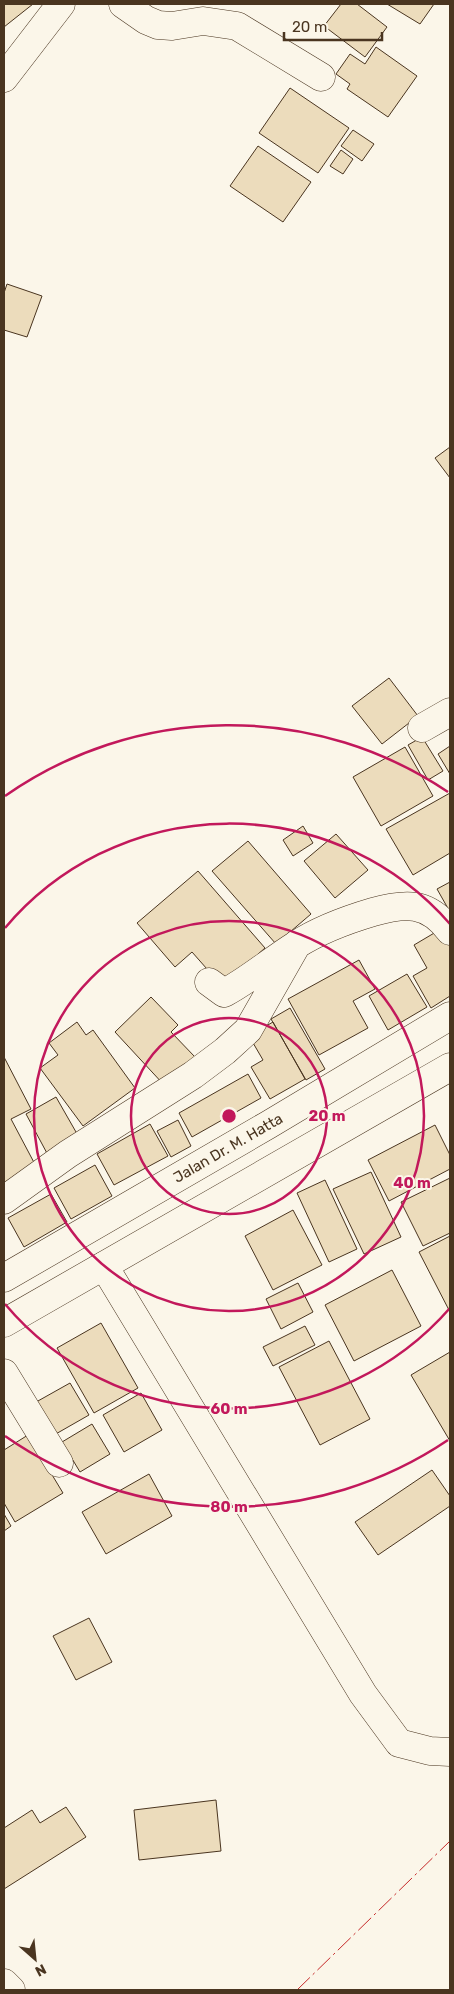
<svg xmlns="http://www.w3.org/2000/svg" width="454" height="1994" viewBox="0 0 454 1994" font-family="Rubik,sans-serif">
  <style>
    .building { fill: #ecdcbc; stroke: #4a3520 }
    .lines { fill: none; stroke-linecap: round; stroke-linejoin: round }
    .minor-casing { stroke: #4a3520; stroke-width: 29 }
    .major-casing { stroke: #4a3520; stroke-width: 29 }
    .minor { stroke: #fbf6e9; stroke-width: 28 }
    .major { stroke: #fbf6e9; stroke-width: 28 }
    .power { stroke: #c62828; stroke-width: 1; stroke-dasharray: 18 4 2.5 4; stroke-linecap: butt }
    .ring { fill: none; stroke: #c2185b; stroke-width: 2.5 }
    .labels { text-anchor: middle; stroke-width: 4; stroke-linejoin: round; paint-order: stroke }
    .street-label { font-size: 15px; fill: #4a3520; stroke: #fbf6e9 }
    .centre { fill: #c2185b; stroke: #fbf6e9; stroke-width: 2.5 }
    .ring-label { font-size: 15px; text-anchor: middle; font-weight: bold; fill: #c2185b; stroke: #fbf6e9; stroke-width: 4; stroke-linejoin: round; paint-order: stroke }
  </style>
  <rect width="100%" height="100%" fill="#fbf6e9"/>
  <path class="building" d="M 4,4 L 33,4 L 4,27 Z
    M 341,4 L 357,4 L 387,27 L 365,57 L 324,26 Z
    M 387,4 L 434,4 L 420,24 Z
    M 376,47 L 417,76 L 388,117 L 347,89 L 350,84 L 336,74 L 350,54 L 365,64 Z
    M 290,88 L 349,128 L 318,173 L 259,133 Z
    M 353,130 L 374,144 L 362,161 L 341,146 Z
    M 258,146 L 311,182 L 283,222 L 230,186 Z
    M 341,150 L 353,159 L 343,174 L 330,166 Z
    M 7,284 L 42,296 L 27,337 L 4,330 L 4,293 Z
    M 450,447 L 450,478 L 435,458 Z
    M 389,678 L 418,716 L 382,744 L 352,706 Z
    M 422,737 L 443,771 L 428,780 L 408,745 Z
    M 450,746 L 450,774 L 438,754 Z
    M 405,747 L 433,796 L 381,826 L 353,777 Z
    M 450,793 L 450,853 L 413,875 L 386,829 Z
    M 303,826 L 313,843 L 293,856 L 283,840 Z
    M 336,834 L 368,870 L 335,898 L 304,861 Z
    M 248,841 L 311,914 L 276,944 L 212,871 Z
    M 198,871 L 265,948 L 222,986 L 192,952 L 175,967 L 137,923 Z
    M 450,882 L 450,912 L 437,889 Z
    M 441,929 L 450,944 L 450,996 L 431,1008 L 413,976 L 427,968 L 414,945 Z
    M 359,960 L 375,989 L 353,1001 L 368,1028 L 319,1055 L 288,999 Z
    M 407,974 L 427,1007 L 388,1030 L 369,996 Z
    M 151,997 L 178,1025 L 171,1032 L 195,1057 L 165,1086 L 115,1032 Z
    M 290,1008 L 325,1069 L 306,1080 L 271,1019 Z
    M 77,1022 L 86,1035 L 93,1030 L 135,1088 L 83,1126 L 40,1068 L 58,1055 L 49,1043 Z
    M 273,1022 L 305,1079 L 270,1099 L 251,1067 L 263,1060 L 249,1036 Z
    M 4,1057 L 31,1109 L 11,1119 L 38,1170 L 4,1187 Z
    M 248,1074 L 261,1098 L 192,1137 L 179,1113 Z
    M 56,1097 L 80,1139 L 49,1157 L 26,1114 Z
    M 178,1120 L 191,1146 L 171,1157 L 157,1131 Z
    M 150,1124 L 168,1156 L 114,1185 L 97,1154 Z
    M 435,1125 L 450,1155 L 450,1169 L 389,1201 L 368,1160 Z
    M 95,1165 L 112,1196 L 71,1219 L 54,1188 Z
    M 371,1172 L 401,1237 L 364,1254 L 333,1189 Z
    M 450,1178 L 450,1233 L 423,1246 L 401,1202 Z
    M 325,1180 L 357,1249 L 329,1262 L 297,1193 Z
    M 51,1194 L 67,1222 L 24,1247 L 8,1218 Z
    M 293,1210 L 322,1265 L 273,1290 L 245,1236 Z
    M 450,1236 L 450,1312 L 419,1252 Z
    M 392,1270 L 421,1326 L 354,1361 L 325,1305 Z
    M 298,1283 L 313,1312 L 281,1329 L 266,1299 Z
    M 101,1323 L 138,1388 L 94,1413 L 57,1348 Z
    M 305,1326 L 315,1345 L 273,1366 L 263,1347 Z
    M 329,1341 L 370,1419 L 320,1445 L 279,1367 Z
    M 450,1352 L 450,1441 L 411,1375 Z
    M 70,1383 L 89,1415 L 47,1439 L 29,1406 Z
    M 141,1393 L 162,1430 L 124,1452 L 103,1415 Z
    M 92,1424 L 110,1454 L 80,1472 L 62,1442 Z
    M 28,1435 L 63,1493 L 15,1522 L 4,1503 L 4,1450 Z
    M 432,1470 L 450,1496 L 450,1506 L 378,1555 L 355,1522 Z
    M 149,1474 L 172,1516 L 106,1554 L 82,1512 Z
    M 4,1514 L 11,1526 L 4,1531 Z
    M 89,1618 L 112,1662 L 76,1680 L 53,1636 Z
    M 216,1800 L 221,1851 L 139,1860 L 134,1810 Z
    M 66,1807 L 86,1837 L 4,1889 L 4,1828 L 32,1810 L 40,1823 Z"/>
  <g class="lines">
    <g class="minor-casing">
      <path id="minor" d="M 123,4 L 146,20 L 158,25 L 172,26 L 203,21 L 237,26 L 321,77
        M 4,78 L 61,4
        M 422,728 L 450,712
        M 209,982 L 224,993 L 226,992 C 250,979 272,960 296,945 C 319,930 346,920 373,912 C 405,903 428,901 450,931
        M 4,1200 L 68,1154 L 193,1075 L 225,1051 L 248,1030 L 297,944
        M 104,1266 L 363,1694 L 399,1743 L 430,1751 L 450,1752
        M 4,1373 L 59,1463
        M 4,1983 L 11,1990"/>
    </g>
    <g class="major-casing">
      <path id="major" d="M 4,1278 L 268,1125 L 450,1016
        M 4,1323 L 450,1067"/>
    </g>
    <use href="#minor" class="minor"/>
    <use href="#major" class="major"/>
    <path class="power" d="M 297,1990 L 450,1841"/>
  </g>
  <g class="ring">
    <circle cx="229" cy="1116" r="98"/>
    <circle cx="229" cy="1116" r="195"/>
    <path d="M450 1308A293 293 0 0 1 5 1304M5 928A293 293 0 0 1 450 924"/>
    <path d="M448 1440A391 391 0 0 1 5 1436M5 796A391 391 0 0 1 448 792"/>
  </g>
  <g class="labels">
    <g class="street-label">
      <text transform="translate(228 1148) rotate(-30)" y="5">Jalan Dr. M. Hatta</text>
    </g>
  </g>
  <circle cx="229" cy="1116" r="8" class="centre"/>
  <g class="ring-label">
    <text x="327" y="1121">20 m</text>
    <text x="412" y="1188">40 m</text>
    <text x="229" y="1414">60 m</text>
    <text x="229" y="1512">80 m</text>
  </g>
  <rect width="454" height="1994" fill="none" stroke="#4a3520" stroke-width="10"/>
  <g transform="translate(35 1959) rotate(153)" stroke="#fbf6e9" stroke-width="4" paint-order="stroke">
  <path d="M0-4L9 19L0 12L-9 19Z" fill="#4a3520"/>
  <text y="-8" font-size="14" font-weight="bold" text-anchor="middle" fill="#4a3520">N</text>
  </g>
  <path d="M284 32v8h98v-8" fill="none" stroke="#4a3520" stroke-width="2.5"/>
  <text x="292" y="32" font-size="15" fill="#4a3520" stroke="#fbf6e9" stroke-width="4" paint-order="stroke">20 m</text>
</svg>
